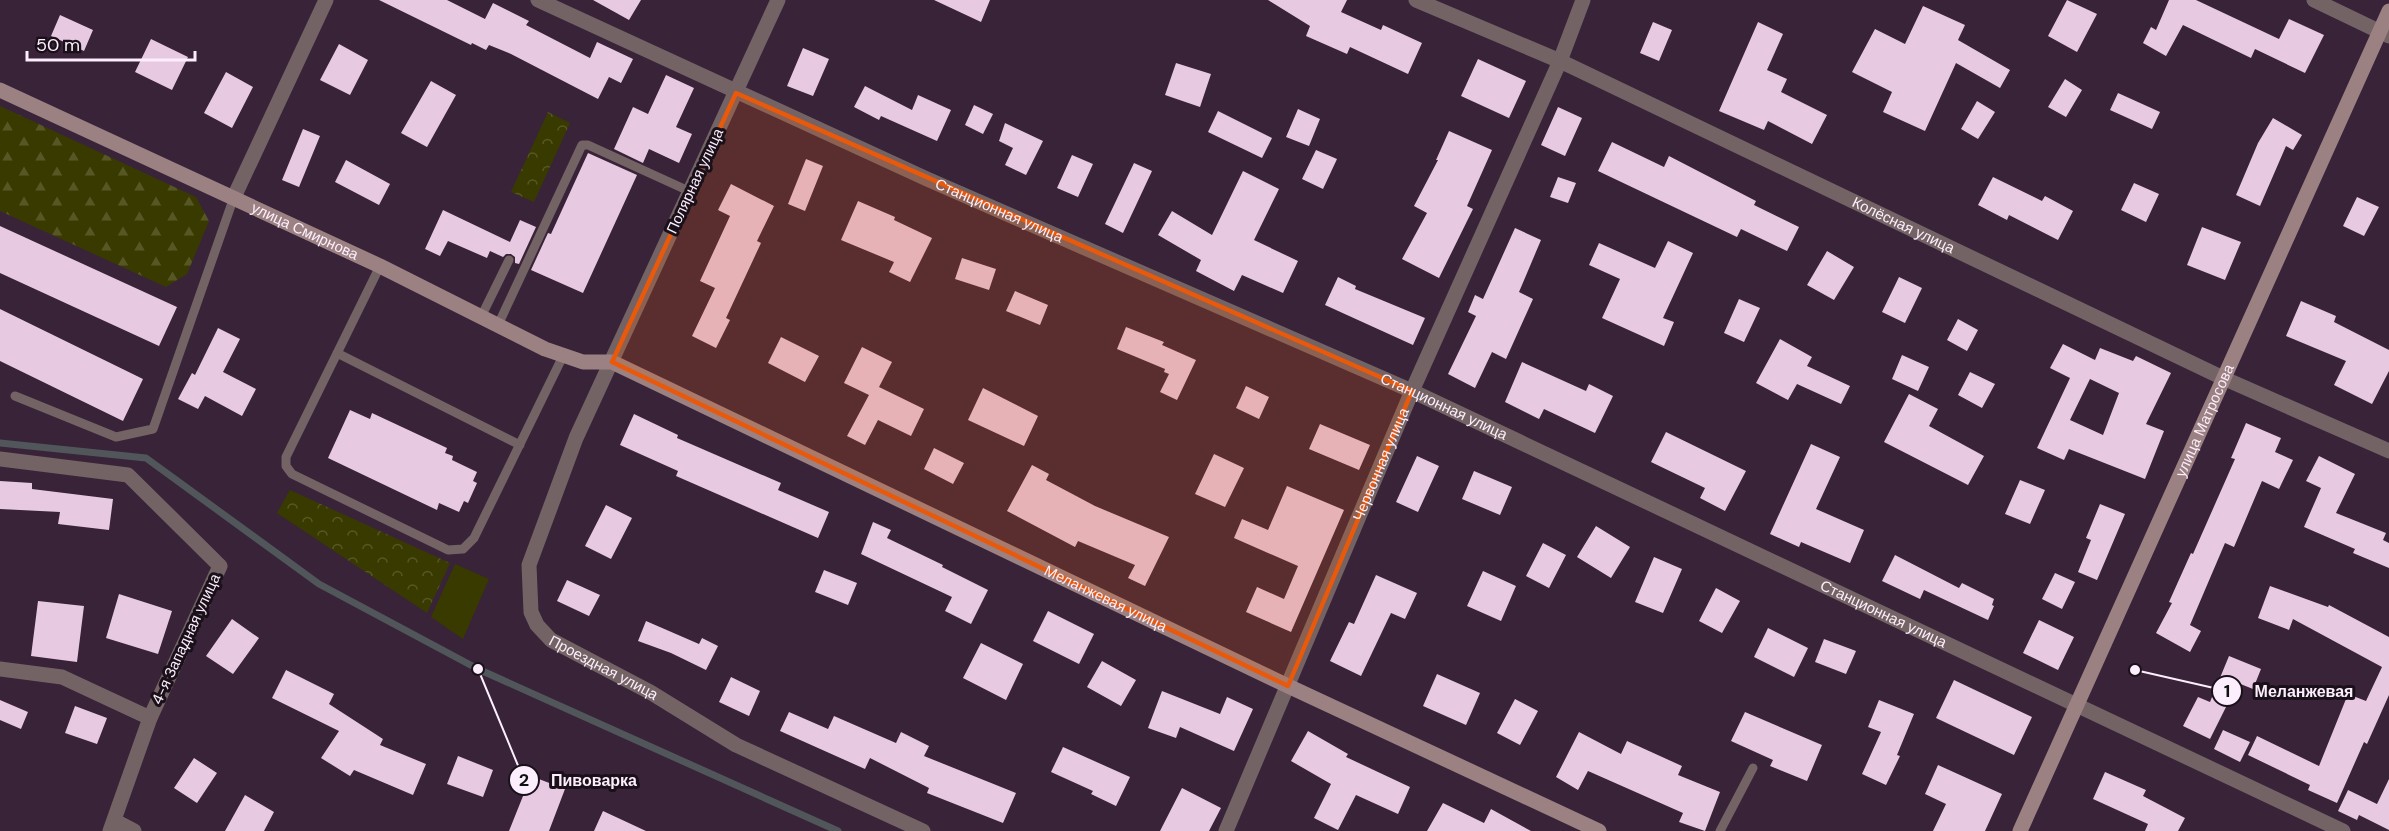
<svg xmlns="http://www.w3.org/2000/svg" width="2389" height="831" viewBox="0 0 2389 831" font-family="'DM Sans',sans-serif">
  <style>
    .forest { fill: url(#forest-firs) }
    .park { fill: url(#park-crowns) }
    .garden { fill: #393a00 }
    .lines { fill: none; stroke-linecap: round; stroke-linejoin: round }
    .stream { stroke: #50565a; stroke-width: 7 }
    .building { fill: #e8c9e2; fill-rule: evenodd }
    .lane { stroke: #736364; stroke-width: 9 }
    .street { stroke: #736364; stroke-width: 15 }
    .secondary { stroke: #9c8183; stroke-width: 15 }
    .marked { fill: #e8590c; fill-opacity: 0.2; stroke: #e8590c; stroke-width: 4.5; stroke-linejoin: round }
    .labels { text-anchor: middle; stroke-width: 6; stroke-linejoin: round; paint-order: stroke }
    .street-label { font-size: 15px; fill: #fceefc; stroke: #1a101a }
    .leader { fill: none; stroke: #fceefc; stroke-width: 2 }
    .callout-dot { fill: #fceefc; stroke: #1a101a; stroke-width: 2 }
    .mark-label { font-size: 18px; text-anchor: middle; font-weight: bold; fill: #111 }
    .callout-label { font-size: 16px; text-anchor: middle; font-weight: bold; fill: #fceefc; stroke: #1a101a; stroke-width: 6; stroke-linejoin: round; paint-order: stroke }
  </style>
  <defs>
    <pattern id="forest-firs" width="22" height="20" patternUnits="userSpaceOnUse" patternTransform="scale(1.5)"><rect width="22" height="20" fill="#393a00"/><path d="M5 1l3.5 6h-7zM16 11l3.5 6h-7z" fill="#575726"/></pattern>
    <pattern id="park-crowns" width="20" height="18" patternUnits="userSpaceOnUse" patternTransform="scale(1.5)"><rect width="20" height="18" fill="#393a00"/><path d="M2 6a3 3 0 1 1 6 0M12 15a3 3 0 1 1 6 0" fill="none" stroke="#575726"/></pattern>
  </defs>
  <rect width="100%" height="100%" fill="#382338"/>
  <path class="forest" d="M 0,106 L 196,197 L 209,221 L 187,274 L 166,287 L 0,211 Z"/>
  <path class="park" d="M 548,112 L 570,123 L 534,202 L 511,192 Z
    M 290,490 L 450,563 L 427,613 L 277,513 Z"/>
  <path class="garden" d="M 455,564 L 489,579 L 463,639 L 431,617 Z"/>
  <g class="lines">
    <path class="stream" d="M 0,443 L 146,458 L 319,584 L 478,669 L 838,831"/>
  </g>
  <path class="building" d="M 379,0 L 447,0 L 485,19 L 493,3 L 529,21 L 526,25 L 590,58 L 597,42 L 633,59 L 621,83 L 609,77 L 598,99 L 511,54 L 489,45 L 486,50 L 472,43 L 471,45 Z
    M 593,0 L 641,0 L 629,20 Z
    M 934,0 L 990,0 L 981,22 Z
    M 1268,0 L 1347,0 L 1341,12 L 1381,30 L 1383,25 L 1422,43 L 1408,74 L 1350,47 L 1347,54 L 1306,36 L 1310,26 Z
    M 2067,0 L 2097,14 L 2077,52 L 2048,36 Z
    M 2169,0 L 2196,0 L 2279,39 L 2289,19 L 2324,35 L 2305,73 L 2255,49 L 2251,58 L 2183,25 L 2166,56 L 2143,43 L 2151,27 L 2156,30 Z
    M 1923,6 L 1965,25 L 1958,40 L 2010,70 L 2000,88 L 1956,63 L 1925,131 L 1883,112 L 1892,92 L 1852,72 L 1875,29 L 1905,44 Z
    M 60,15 L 93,30 L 84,51 L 51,36 Z
    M 1653,22 L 1672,30 L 1659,61 L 1640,53 Z
    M 1758,22 L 1783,34 L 1767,70 L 1787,79 L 1781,92 L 1827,115 L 1812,144 L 1768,121 L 1764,130 L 1719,111 Z
    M 151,39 L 188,57 L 172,90 L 135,72 Z
    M 339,44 L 368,60 L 350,95 L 320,80 Z
    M 803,48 L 829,59 L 813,96 L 787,86 Z
    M 1478,59 L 1526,81 L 1509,118 L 1461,96 Z
    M 1176,63 L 1211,74 L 1200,107 L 1165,95 Z
    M 226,72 L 253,87 L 232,128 L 204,113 Z
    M 666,75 L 694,88 L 676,127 L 692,134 L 679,163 L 649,149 L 643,163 L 614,149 L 633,107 L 648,114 Z
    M 2065,79 L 2082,90 L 2066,117 L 2048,107 Z
    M 431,81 L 456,95 L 427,147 L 401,133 Z
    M 865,86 L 912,110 L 918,95 L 951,110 L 937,141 L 881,116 L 879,120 L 854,107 Z
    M 2118,93 L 2160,112 L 2152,129 L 2110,110 Z
    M 1977,101 L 1995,112 L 1978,139 L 1961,129 Z
    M 974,105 L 993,114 L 983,134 L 965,125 Z
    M 1558,107 L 1582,118 L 1565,156 L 1541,145 Z
    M 1298,109 L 1320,119 L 1309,146 L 1286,137 Z
    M 1218,111 L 1272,138 L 1262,158 L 1208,132 Z
    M 2273,118 L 2302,135 L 2293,150 L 2286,146 L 2260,206 L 2236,195 L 2258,143 Z
    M 1005,123 L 1043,141 L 1026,175 L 1005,165 L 1013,148 L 999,141 Z
    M 303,129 L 320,136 L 299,187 L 282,180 Z
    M 1449,131 L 1492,150 L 1467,206 L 1473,209 L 1439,278 L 1402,259 L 1427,213 L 1414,206 L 1438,160 L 1436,160 Z
    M 1612,142 L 1664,167 L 1669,156 L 1756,201 L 1754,205 L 1799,227 L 1787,251 L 1741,229 L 1737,237 L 1598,171 Z
    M 1316,150 L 1337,159 L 1323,189 L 1302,179 Z
    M 588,153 L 637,175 L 583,293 L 531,270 L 548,233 L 551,234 Z
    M 1072,155 L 1093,164 L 1078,197 L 1057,188 Z
    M 806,159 L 823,166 L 805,211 L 788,204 Z
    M 346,160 L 390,184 L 379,205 L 335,182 Z
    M 1134,163 L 1152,171 L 1123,233 L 1105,224 Z
    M 1243,171 L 1279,189 L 1254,240 L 1298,261 L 1283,293 L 1242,275 L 1234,291 L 1196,271 L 1201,260 L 1158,235 L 1172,211 L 1212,235 Z
    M 1558,177 L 1576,183 L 1568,203 L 1550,197 Z
    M 1993,177 L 2042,201 L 2045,196 L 2073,211 L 2058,240 L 2009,215 L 2007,220 L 1978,205 Z
    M 2134,183 L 2159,194 L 2146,222 L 2121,210 Z
    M 731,184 L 774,206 L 757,241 L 761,243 L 726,318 L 730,320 L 716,348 L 692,336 L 715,288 L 700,281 L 730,216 L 718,210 Z
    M 2357,197 L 2379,207 L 2364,236 L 2343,226 Z
    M 858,201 L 895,217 L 894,220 L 932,238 L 910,282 L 889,272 L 894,262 L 841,240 Z
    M 443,210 L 510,242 L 520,220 L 536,227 L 519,264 L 515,263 L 515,257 L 511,254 L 506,254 L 503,257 L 490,251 L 487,258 L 448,241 L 440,256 L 425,249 Z
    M 0,226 L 177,307 L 159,346 L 0,273 Z
    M 2202,227 L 2241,242 L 2225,280 L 2187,265 Z
    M 1515,228 L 1541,240 L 1519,292 L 1533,299 L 1506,359 L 1492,352 L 1475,388 L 1448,374 L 1476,316 L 1468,312 L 1475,295 L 1483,299 Z
    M 1668,241 L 1693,253 L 1663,318 L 1674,322 L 1664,346 L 1602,318 L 1620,279 L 1589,265 L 1599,243 L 1655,268 Z
    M 1827,251 L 1854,267 L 1834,300 L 1807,285 Z
    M 962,258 L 996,269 L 989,290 L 955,279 Z
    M 1338,277 L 1356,286 L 1355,289 L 1425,318 L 1413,345 L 1325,305 Z
    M 1899,277 L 1922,288 L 1905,323 L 1882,312 Z
    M 1015,291 L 1048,305 L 1040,325 L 1006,311 Z
    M 1739,299 L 1760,308 L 1744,342 L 1724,333 Z
    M 2301,301 L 2336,316 L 2334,322 L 2389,350 L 2389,371 L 2372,404 L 2334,385 L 2346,361 L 2286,336 Z
    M 0,309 L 143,379 L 123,421 L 0,361 Z
    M 1958,319 L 1978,330 L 1967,351 L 1947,340 Z
    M 1126,327 L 1164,342 L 1162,345 L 1196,360 L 1177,400 L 1160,392 L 1169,374 L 1164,372 L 1165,369 L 1117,349 Z
    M 218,328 L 240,339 L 223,372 L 256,389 L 242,416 L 205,396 L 198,409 L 178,399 L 192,373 L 195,375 Z
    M 781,337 L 819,356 L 805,382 L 768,363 Z
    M 1780,339 L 1812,357 L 1807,366 L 1850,386 L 1841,404 L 1797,384 L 1788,400 L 1756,383 Z
    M 2063,344 L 2095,360 L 2100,348 L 2133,361 L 2136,356 L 2171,373 L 2146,424 L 2164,431 L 2145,479 L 2069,449 L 2064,460 L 2037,448 L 2070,378 L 2050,368 ZM 2090,379 L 2119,393 L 2103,435 L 2070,420 Z
    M 862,347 L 892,362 L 879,387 L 924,409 L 911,436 L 878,420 L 865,445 L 847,436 L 869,395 L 844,383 Z
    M 1902,355 L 1929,367 L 1918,391 L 1892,379 Z
    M 1522,362 L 1586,391 L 1589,384 L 1613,396 L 1595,433 L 1544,409 L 1539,419 L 1505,402 Z
    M 1970,372 L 1995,384 L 1982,408 L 1958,395 Z
    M 1246,386 L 1269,397 L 1259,419 L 1236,408 Z
    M 983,388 L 1038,416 L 1024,446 L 968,420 Z
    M 1909,394 L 1938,409 L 1929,426 L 1984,456 L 1968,485 L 1884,442 Z
    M 350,410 L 370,419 L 372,413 L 447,448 L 445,453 L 453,456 L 452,460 L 477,472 L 473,481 L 477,483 L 468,503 L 464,501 L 459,512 L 439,503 L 437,510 L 328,458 Z
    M 634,414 L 678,435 L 677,438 L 781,483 L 778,490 L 829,512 L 818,538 L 676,476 L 678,471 L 620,445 Z
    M 2246,423 L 2281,438 L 2275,452 L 2293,460 L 2279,489 L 2262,481 L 2234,547 L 2225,543 L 2190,625 L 2201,631 L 2190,652 L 2156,633 L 2172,603 L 2169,602 L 2191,553 L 2193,554 L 2235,459 L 2231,458 Z
    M 1320,424 L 1370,445 L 1359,470 L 1309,449 Z
    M 1666,432 L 1746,471 L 1725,511 L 1700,498 L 1705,488 L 1651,462 Z
    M 1811,444 L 1840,457 L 1816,509 L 1864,530 L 1850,563 L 1801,542 L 1799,547 L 1770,534 Z
    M 934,448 L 964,463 L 953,484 L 924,469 Z
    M 1214,454 L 1244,468 L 1225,507 L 1195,494 Z
    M 1417,456 L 1439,466 L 1418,512 L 1396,502 Z
    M 2319,456 L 2355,474 L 2336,513 L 2386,533 L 2383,540 L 2389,543 L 2389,568 L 2353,553 L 2355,549 L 2304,527 L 2321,488 L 2306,481 Z
    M 1032,465 L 1049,474 L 1046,480 L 1095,506 L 1169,537 L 1145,586 L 1128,578 L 1135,565 L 1078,541 L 1075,547 L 1007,511 Z
    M 1474,471 L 1512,487 L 1500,515 L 1462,499 Z
    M 2020,480 L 2045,490 L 2030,524 L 2005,514 Z
    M 0,481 L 32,483 L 32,489 L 113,499 L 109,530 L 58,524 L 60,512 L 0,509 Z
    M 1287,486 L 1344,510 L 1291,632 L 1246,612 L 1257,587 L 1284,599 L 1298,566 L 1234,538 L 1242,519 L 1268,530 Z
    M 2100,504 L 2125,514 L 2097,580 L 2078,572 L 2091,540 L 2086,538 Z
    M 606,505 L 632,518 L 611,559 L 585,546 Z
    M 873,522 L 891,530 L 887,538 L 943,565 L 942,567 L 988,590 L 971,624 L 945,611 L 952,597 L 861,554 Z
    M 1596,526 L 1630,547 L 1611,578 L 1577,557 Z
    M 1543,543 L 1566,555 L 1549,588 L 1526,576 Z
    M 1895,555 L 1959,588 L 1962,583 L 1994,599 L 1992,605 L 1994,606 L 1988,620 L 1924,590 L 1920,599 L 1882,581 Z
    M 1654,557 L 1682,569 L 1663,613 L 1635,602 Z
    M 824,570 L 857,583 L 848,605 L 815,592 Z
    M 1483,571 L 1516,586 L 1501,621 L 1467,606 Z
    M 2055,573 L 2075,582 L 2062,609 L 2042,599 Z
    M 1376,575 L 1417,593 L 1405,619 L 1391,613 L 1361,676 L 1330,661 L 1349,622 L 1354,624 Z
    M 567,580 L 600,595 L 589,616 L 557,601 Z
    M 2270,586 L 2328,607 L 2329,605 L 2389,637 L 2389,695 L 2367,744 L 2364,742 L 2337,803 L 2308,790 L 2310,785 L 2248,755 L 2257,736 L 2319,766 L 2348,694 L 2366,701 L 2382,667 L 2293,619 L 2289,630 L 2258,618 Z
    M 1716,588 L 1740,601 L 1722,633 L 1699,621 Z
    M 119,594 L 172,611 L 158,654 L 106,638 Z
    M 38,601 L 84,606 L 77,662 L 31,656 Z
    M 1048,611 L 1094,634 L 1079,664 L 1033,641 Z
    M 232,619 L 259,638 L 233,674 L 206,656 Z
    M 2039,620 L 2074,637 L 2058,670 L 2023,653 Z
    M 646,621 L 699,644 L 702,638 L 718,646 L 706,670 L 671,653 L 638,641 Z
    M 1768,628 L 1808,648 L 1794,677 L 1754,657 Z
    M 1824,639 L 1856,651 L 1846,674 L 1815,662 Z
    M 981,643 L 1023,664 L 1006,700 L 963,678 Z
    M 2229,656 L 2261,669 L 2253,689 L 2238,683 L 2210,739 L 2183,726 L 2198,697 L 2210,702 Z
    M 1102,661 L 1136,680 L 1121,706 L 1087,687 Z
    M 286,670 L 334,694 L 329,704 L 383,739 L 380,745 L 426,764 L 413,795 L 354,770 L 350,776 L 321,758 L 339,731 L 272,698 Z
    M 1437,674 L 1480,693 L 1466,725 L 1423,706 Z
    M 731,677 L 760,691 L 749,716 L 719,702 Z
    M 1954,680 L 2032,717 L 2014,755 L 1936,718 Z
    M 1162,691 L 1220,714 L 1227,697 L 1253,709 L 1234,751 L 1180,727 L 1176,738 L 1148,728 Z
    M 1515,699 L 1538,711 L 1520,745 L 1497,733 Z
    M 0,700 L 28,712 L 21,729 L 0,720 Z
    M 1879,700 L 1914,714 L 1897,755 L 1900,756 L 1886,785 L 1862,774 L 1881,732 L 1868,727 Z
    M 75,706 L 107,718 L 97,744 L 65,733 Z
    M 789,712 L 828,729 L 834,716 L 896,743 L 901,732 L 929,746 L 924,756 L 1016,793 L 1003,823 L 927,793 L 929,788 L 870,758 L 865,769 L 780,731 Z
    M 1745,712 L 1822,745 L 1807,781 L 1770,766 L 1773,760 L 1731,741 Z
    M 2223,730 L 2250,742 L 2240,762 L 2214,749 Z
    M 1308,731 L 1348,754 L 1346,757 L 1410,787 L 1398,814 L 1356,795 L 1338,830 L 1314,818 L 1331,784 L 1291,761 Z
    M 1579,732 L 1621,754 L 1627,741 L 1682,766 L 1678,775 L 1720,792 L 1705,831 L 1679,822 L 1683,813 L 1588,771 L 1578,790 L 1556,777 Z
    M 1063,747 L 1130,777 L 1116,806 L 1091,794 L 1093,791 L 1051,772 Z
    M 458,756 L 493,770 L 483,797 L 447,784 Z
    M 194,758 L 217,773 L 197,803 L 174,788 Z
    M 1938,765 L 2002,794 L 1985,831 L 1933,831 L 1946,804 L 1925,794 Z
    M 2105,772 L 2146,790 L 2143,796 L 2185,818 L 2178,831 L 2145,831 L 2148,824 L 2093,799 Z
    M 531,776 L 565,789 L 549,831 L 509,831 Z
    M 2389,779 L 2389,830 L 2359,815 L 2357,820 L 2338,811 L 2348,790 L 2377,804 Z
    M 1182,788 L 1221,808 L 1209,831 L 1160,831 Z
    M 245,795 L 274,812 L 264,831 L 225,831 Z
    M 1443,803 L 1484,823 L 1491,809 L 1531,831 L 1427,831 Z
    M 603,811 L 646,831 L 594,831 Z"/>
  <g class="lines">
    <path class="lane" d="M 380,266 L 286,457 L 286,466 L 292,474 L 448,550 L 463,549 L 474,538 L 563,356
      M 481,317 L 509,260
      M 498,325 L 582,145 L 588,145 L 691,192
      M 337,353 L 520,445
      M 15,396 L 116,437 L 153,429 L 234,197
      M 1720,831 L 1753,768"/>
    <g class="street">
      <path id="s1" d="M 538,0 L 927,179 L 1412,391 L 2343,831"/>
      <path id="s2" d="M 778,0 L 576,438 L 529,565 L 531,612 L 537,625 L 551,640 L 650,692 L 736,745 L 923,831"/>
      <path id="s3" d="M 1416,0 L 1560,61 L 2223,378 L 2389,451"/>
      <path d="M 2314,0 L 2389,36"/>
      <path d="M 234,197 L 326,0"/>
      <path d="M 0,459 L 128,475 L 220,566 L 150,718 L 110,831"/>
      <path d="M 0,669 L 62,677 L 150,718"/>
      <path d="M 115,821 L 134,831"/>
      <path id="s4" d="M 1226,831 L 1412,391 L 1560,61 L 1583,0"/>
    </g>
    <g class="secondary">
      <path id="s5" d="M 0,90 L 380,266 L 545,349 L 583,362 L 612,362 L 1288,686 L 1599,831"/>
      <path id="s6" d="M 2020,831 L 2389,11"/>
    </g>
  </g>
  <path class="marked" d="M 736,93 L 1412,391 L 1288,686 L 612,362 Z"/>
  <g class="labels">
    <g class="street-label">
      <text transform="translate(695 181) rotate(-65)" y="5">Полярная улица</text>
      <text dy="5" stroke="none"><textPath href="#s1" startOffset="507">Станционная улица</textPath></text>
      <text dy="5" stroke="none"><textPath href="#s3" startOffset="537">Колёсная улица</textPath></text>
      <text dy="5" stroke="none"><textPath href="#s5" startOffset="336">улица Смирнова</textPath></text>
      <text dy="5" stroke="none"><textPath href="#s1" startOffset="993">Станционная улица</textPath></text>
      <text dy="5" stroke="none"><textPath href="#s6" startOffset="450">улица Матросова</textPath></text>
      <text dy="5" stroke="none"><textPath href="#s4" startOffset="398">Червонная улица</textPath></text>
      <text dy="5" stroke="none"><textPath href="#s5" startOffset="1220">Меланжевая улица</textPath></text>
      <text dy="5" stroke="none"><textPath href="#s1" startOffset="1479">Станционная улица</textPath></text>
      <text transform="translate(186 639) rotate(-65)" y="5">4-я Западная улица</text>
      <text dy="5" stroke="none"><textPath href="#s2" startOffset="759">Проездная улица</textPath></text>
    </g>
  </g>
  <path class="leader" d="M2135 670L2227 691M478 669L524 780"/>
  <g class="callout-dot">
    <circle cx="2135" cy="670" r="6"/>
    <circle cx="478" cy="669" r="6"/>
    <circle cx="2227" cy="691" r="15"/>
    <circle cx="524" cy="780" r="15"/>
  </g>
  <g class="mark-label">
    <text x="2227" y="697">1</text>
    <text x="524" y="786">2</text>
  </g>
  <g class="callout-label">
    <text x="2304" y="697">Меланжевая</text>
    <text x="594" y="786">Пивоварка</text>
  </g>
  <path d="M27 51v9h168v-9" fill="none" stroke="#fceefc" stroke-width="3"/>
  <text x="36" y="51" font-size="18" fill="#fceefc" stroke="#1a101a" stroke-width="4.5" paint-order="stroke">50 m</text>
</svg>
